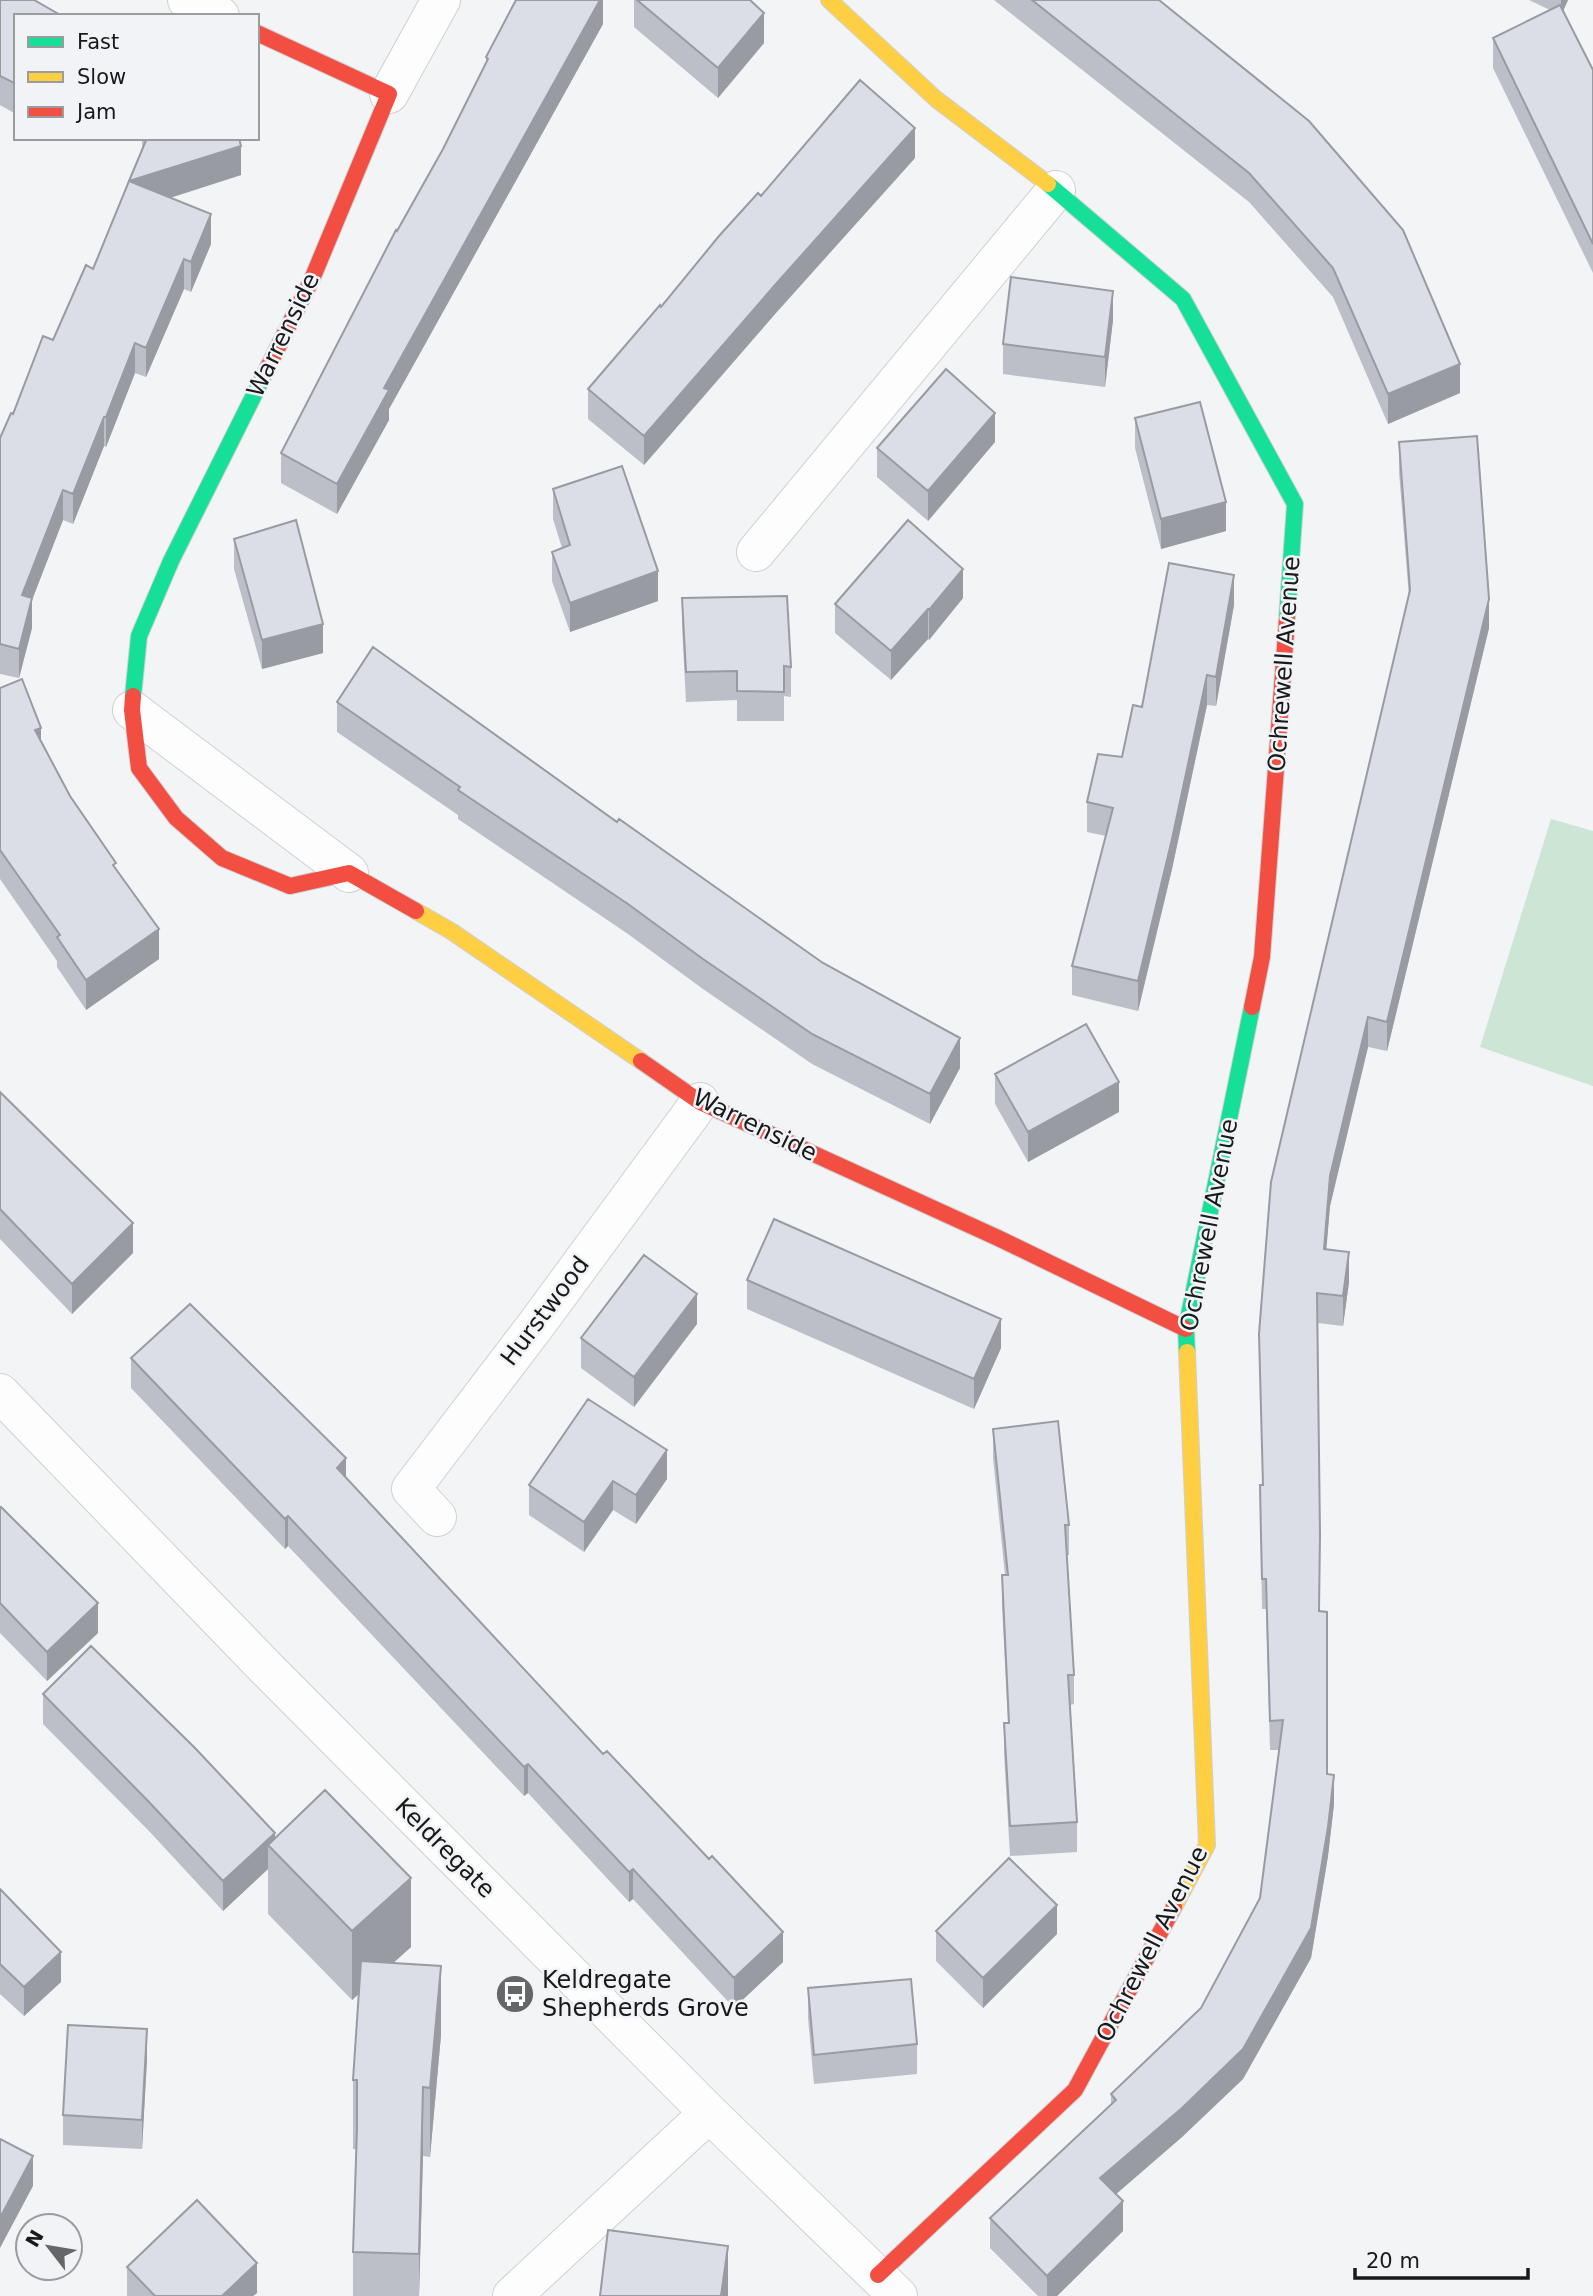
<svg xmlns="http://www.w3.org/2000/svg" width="1593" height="2296" viewBox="0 0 1593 2296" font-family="'DejaVu Sans',sans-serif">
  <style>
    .green { fill: #cce5d4 }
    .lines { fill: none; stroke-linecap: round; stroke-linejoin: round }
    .street-casing { stroke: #cfd0d2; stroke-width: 40 }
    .fast-casing { stroke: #cfd0d2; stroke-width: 18 }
    .slow-casing { stroke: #cfd0d2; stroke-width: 18 }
    .jam-casing { stroke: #cfd0d2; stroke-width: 18 }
    .street { stroke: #fdfdfe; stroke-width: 38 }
    .fast { stroke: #16e098; stroke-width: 16 }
    .slow { stroke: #ffcf43; stroke-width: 16 }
    .jam { stroke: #f24e42; stroke-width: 16 }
    .wall { fill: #bcbfc7 }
    .shaded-wall { fill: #999ba2 }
    .building { fill: #dbdee7; stroke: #999ba2; stroke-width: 2 }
    .labels { text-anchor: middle; stroke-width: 5; stroke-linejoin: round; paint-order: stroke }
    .street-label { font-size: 24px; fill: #18191a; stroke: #f1f3f7 }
    .poi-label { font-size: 24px; fill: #18191a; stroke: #f1f3f7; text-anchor: start }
  </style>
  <rect width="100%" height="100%" fill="#f2f4f6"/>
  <path class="green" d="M 1551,819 L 1593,831 L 1593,1086 L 1480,1047 Z"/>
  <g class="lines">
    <g class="street-casing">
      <path id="street" d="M 187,0 L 220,16
        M 389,94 L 441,0
        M 756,552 L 1056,190
        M 132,710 L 349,873
        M 0,1393 L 267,1669 L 709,2113 L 898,2296
        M 437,1517 L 411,1489 L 536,1325 L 700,1102
        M 512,2296 L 709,2113"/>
    </g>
    <g class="fast-casing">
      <path id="fast" d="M 1048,184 L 1183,299 L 1295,504 L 1287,619
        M 133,696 L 139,636 L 171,561 L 268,367
        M 1187,1352 L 1186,1329 L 1252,1007"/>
    </g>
    <g class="slow-casing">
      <path id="slow" d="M 829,0 L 936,99 L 1048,184
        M 416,911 L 451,931 L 641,1061
        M 1174,1907 L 1207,1845 L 1187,1352"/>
    </g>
    <g class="jam-casing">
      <path id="jam" d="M 257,33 L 389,94 L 312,279 L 268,367
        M 133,696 L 132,710 L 139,768 L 176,818 L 222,858 L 290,886 L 349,873 L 416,911
        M 1252,1007 L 1262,957 L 1287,619
        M 641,1061 L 700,1102 L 998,1238 L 1186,1329
        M 878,2275 L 1075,2090 L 1174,1907"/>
    </g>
    <use href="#street" class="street"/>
    <use href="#fast" class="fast"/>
    <use href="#slow" class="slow"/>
    <use href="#jam" class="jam"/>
  </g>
  <path class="wall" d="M 0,0 L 16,16 L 16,114 L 0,105 Z
    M 603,0 L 603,24 L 389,409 L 389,420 L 337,514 L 281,483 L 281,453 L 397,231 L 443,149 L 486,63 L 486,57 Z
    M 634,0 L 750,0 L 764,43 L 718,98 L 634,27 Z
    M 994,0 L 1159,0 L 1460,393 L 1388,424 L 1333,297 L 1249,202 Z
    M 1529,0 L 1568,0 L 1563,11 L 1593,70 L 1593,273 L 1493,68 L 1493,38 L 1550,10 Z
    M 142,138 L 239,138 L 241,175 L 170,198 L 211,244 L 191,292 L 184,289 L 146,377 L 135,373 L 106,447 L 104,446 L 73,524 L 63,520 L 32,600 L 32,628 L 19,678 L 0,674 L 0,438 L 93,269 L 142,152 Z
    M 915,158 L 775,314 L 644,465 L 588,419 L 588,389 L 761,196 Z
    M 1113,320 L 1105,387 L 1003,374 L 1003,344 Z
    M 1135,418 L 1226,531 L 1161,549 L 1135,448 Z
    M 995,442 L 928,521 L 877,477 L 877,448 Z
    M 1399,442 L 1489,628 L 1387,1051 L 1368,1047 L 1330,1206 L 1326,1249 L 1349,1282 L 1343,1326 L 1318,1323 L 1319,1611 L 1327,1774 L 1334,1804 L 1328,1856 L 1311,1958 L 1243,2079 L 1182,2137 L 1116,2194 L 1123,2231 L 1057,2296 L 1038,2296 L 990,2248 L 990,2218 L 1111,2104 L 1111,2094 L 1201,2008 L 1260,1898 L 1279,1750 L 1270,1750 L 1266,1609 L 1262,1609 L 1260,1485 L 1263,1485 L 1259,1334 L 1409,597 L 1399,472 Z
    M 553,489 L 658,601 L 570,632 L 552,581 L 552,552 L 562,548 L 553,519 Z
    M 234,539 L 323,653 L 262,669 L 234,569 Z
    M 682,598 L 791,667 L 791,697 L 784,696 L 784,721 L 737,721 L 737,700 L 686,702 L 682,627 Z
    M 963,598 L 929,640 L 928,639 L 891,680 L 835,633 L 835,604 Z
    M 1234,605 L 1216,706 L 1207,705 L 1172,869 L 1138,1011 L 1072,995 L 1072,966 L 1106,836 L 1087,832 L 1087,802 L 1122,757 L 1142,707 Z
    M 0,688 L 41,742 L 70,796 L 116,869 L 159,959 L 86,1010 L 57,967 L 57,961 L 0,879 Z
    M 337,702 L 960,1068 L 930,1124 L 812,1064 L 703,989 L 628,934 L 458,819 L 458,815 L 337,732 Z
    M 995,1074 L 1119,1112 L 1028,1162 L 995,1104 Z
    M 0,1092 L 133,1253 L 72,1314 L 0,1239 Z
    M 747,1280 L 1001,1348 L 974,1409 L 747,1309 Z
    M 697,1324 L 634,1407 L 581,1368 L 581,1338 Z
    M 131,1358 L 346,1478 L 783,1962 L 734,2008 L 633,1899 L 629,1902 L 528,1793 L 524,1796 L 288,1546 L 285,1549 L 131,1388 Z
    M 588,1399 L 667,1479 L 636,1524 L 613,1510 L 584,1552 L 529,1515 L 529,1485 Z
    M 993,1429 L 1069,1525 L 1069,1555 L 1067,1555 L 1074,1675 L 1074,1704 L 1070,1705 L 1077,1822 L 1077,1852 L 1010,1856 L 1004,1753 L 1004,1723 L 1008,1723 L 1002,1605 L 1002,1575 L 1005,1575 L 993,1458 Z
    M 0,1508 L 98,1633 L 47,1681 L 0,1633 Z
    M 43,1694 L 275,1839 L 411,1947 L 393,1963 L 441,2035 L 430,2157 L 423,2156 L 419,2296 L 353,2296 L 353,2252 L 356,2149 L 353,2149 L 353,2080 L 359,1994 L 352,2000 L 268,1914 L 268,1869 L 223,1911 L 149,1831 L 43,1724 Z
    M 0,1889 L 61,1982 L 24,2016 L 0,1994 Z
    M 936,1931 L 1057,1934 L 983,2008 L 936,1961 Z
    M 808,1988 L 917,2044 L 917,2074 L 814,2084 L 808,2018 Z
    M 147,2059 L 142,2149 L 63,2145 L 63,2115 Z
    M 127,2267 L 257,2293 L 253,2296 L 127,2296 Z"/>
  <path class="shaded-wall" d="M 600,0 L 603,0 L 603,24 L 389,409 L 389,420 L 337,514 L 337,484 L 384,388 Z
    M 1561,0 L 1568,0 L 1561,16 Z
    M 764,13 L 764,43 L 718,98 L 718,68 Z
    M 915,128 L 915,158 L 775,314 L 644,465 L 644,436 L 775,285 Z
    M 241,146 L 241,175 L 129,211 L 129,181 Z
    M 211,214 L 211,244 L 191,292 L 191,262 Z
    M 184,259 L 184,289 L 146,377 L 146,348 Z
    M 1113,291 L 1113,320 L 1105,387 L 1105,357 Z
    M 135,343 L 135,373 L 106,447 L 106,417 Z
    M 1460,364 L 1460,393 L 1388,424 L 1388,394 Z
    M 995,413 L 995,442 L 928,521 L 928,491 Z
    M 104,417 L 104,446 L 73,524 L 73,494 Z
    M 63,490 L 63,520 L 32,600 L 32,628 L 19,678 L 19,649 L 22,595 Z
    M 1226,502 L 1226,531 L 1161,549 L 1161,519 Z
    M 963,569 L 963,598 L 929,640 L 929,610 Z
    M 658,571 L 658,601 L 570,632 L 570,603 Z
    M 1234,575 L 1234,605 L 1216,706 L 1216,677 Z
    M 1489,599 L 1489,628 L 1387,1051 L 1387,1022 Z
    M 928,609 L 928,639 L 891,680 L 891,651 Z
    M 323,624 L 323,653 L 262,669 L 262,640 Z
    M 1207,675 L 1207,705 L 1172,869 L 1138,1011 L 1138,981 Z
    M 41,728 L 41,758 L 35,730 Z
    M 159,929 L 159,959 L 86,1010 L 86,980 Z
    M 1368,1017 L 1368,1047 L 1330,1206 L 1324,1278 L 1324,1249 L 1330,1176 Z
    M 960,1038 L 960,1068 L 930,1124 L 930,1094 Z
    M 1119,1082 L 1119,1112 L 1028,1162 L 1028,1132 Z
    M 133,1223 L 133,1253 L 72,1314 L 72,1284 Z
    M 1349,1252 L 1349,1282 L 1343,1326 L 1343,1296 Z
    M 697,1294 L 697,1324 L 634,1407 L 634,1377 Z
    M 1001,1319 L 1001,1348 L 974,1409 L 974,1379 Z
    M 667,1450 L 667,1479 L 636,1524 L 636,1495 Z
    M 346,1458 L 346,1488 L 337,1468 Z
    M 613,1481 L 613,1510 L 584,1552 L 584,1522 Z
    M 288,1516 L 288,1546 L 285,1549 L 285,1519 Z
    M 98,1603 L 98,1633 L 47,1681 L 47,1652 Z
    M 528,1764 L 528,1793 L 524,1796 L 524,1767 Z
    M 1334,1775 L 1334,1804 L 1328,1856 L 1311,1958 L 1243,2079 L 1182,2137 L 1100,2208 L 1100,2178 L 1243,2049 Z
    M 275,1833 L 275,1852 L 268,1845 L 268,1869 L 223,1911 L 223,1881 Z
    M 633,1869 L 633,1899 L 629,1902 L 629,1872 Z
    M 411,1878 L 411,1947 L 352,2000 L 352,1931 Z
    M 1057,1905 L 1057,1934 L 983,2008 L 983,1978 Z
    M 783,1932 L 783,1962 L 734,2008 L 734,1978 Z
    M 61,1952 L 61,1982 L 24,2016 L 24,1987 Z
    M 441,1966 L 441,2035 L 430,2157 L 430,2088 Z
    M 147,2029 L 147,2059 L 142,2149 L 142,2120 Z
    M 423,2087 L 423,2156 L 419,2296 L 419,2254 Z
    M 33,2156 L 33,2186 L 0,2248 L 0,2218 Z
    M 1123,2201 L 1123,2231 L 1057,2296 L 1047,2296 L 1047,2276 Z
    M 728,2246 L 728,2296 L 721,2296 Z
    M 257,2263 L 257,2293 L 253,2296 L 222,2296 Z"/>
  <path class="building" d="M 0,0 L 34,0 L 62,16 L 16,16 L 16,84 L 0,76 Z
    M 516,0 L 600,0 L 384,388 L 389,390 L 337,484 L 281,453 L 396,230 L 397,231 L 443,149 L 488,59 L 486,57 Z
    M 637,0 L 750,0 L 764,13 L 718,68 Z
    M 1032,0 L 1159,0 L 1309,121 L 1403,230 L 1460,364 L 1388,394 L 1333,268 L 1249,173 Z
    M 1560,5 L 1593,70 L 1593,244 L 1493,38 Z
    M 860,80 L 915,128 L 775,285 L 644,436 L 588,389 L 660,305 L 661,307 L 719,236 L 758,193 L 761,196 Z
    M 147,138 L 239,138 L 241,146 L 129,181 Z
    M 129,181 L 211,214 L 191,262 L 184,259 L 146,348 L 135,343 L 106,417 L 104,417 L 73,494 L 63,490 L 22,595 L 32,598 L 19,649 L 0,644 L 0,438 L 11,413 L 13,414 L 43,336 L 53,340 L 86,265 L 93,269 Z
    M 1011,277 L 1113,291 L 1105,357 L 1003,344 Z
    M 946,369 L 995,413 L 928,491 L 877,448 Z
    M 1200,402 L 1226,502 L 1161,519 L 1135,418 Z
    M 1477,436 L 1489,599 L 1387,1022 L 1368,1017 L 1330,1176 L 1324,1249 L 1349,1252 L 1343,1296 L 1317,1293 L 1320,1535 L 1319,1611 L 1327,1612 L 1327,1774 L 1334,1775 L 1328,1827 L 1311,1928 L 1243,2049 L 1182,2108 L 1100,2178 L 1123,2201 L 1047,2276 L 990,2218 L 1116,2100 L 1111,2094 L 1201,2008 L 1260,1898 L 1283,1720 L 1270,1721 L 1266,1579 L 1262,1579 L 1261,1536 L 1260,1485 L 1263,1485 L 1259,1334 L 1271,1182 L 1410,590 L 1399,442 Z
    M 622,466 L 658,571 L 570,603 L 552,552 L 570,545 L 553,489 Z
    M 296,520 L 323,624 L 262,640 L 234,539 Z
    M 908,520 L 963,569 L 929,610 L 928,609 L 891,651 L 835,604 Z
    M 1169,563 L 1234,575 L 1216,677 L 1207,675 L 1172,839 L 1138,981 L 1072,966 L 1113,808 L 1087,802 L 1098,754 L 1122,757 L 1133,705 L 1142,707 Z
    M 787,596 L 791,667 L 784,666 L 784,692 L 737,691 L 737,671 L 686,672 L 682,598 Z
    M 373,647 L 617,822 L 619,819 L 823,963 L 960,1038 L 930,1094 L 812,1034 L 703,959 L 628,904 L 458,790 L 460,787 L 337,702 Z
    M 22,679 L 41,728 L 35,730 L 70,796 L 116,863 L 113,865 L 159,929 L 86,980 L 57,937 L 60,935 L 0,850 L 0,688 Z
    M 1086,1024 L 1119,1082 L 1028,1132 L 995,1074 Z
    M 0,1092 L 133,1223 L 72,1284 L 0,1209 Z
    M 774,1219 L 1001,1319 L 974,1379 L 747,1280 Z
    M 644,1255 L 697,1294 L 634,1377 L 581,1338 Z
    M 190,1304 L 346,1458 L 337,1468 L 603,1754 L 607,1751 L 709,1859 L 712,1856 L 783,1932 L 734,1978 L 633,1869 L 629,1872 L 528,1764 L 524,1767 L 288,1516 L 285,1519 L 131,1358 Z
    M 588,1399 L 667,1450 L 636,1495 L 613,1481 L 584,1522 L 529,1485 Z
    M 1058,1421 L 1069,1525 L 1065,1525 L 1074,1675 L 1068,1675 L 1077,1822 L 1010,1826 L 1004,1723 L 1009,1723 L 1002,1575 L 1008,1575 L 993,1429 Z
    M 1,1507 L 98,1603 L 47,1652 L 0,1603 L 0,1508 Z
    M 91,1646 L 195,1748 L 275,1833 L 223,1881 L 149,1802 L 43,1694 Z
    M 325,1790 L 411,1878 L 352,1931 L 268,1845 Z
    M 1009,1858 L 1057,1905 L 983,1978 L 936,1931 Z
    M 0,1889 L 61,1952 L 24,1987 L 0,1964 Z
    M 361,1961 L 441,1966 L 430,2088 L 423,2087 L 419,2254 L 353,2252 L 357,2128 L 357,2080 L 353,2080 Z
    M 911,1979 L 917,2044 L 814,2055 L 808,1988 Z
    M 68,2025 L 147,2029 L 142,2120 L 63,2115 Z
    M 0,2139 L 33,2156 L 0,2218 Z
    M 197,2200 L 257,2263 L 222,2296 L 155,2296 L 127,2267 Z
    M 608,2230 L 728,2246 L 721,2296 L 600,2296 Z"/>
  <defs>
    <g id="bus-disc" transform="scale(2.0125)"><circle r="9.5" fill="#646667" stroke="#f1f3f7"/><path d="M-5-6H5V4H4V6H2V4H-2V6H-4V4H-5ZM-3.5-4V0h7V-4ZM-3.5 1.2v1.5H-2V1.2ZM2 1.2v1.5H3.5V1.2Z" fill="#fff"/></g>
  </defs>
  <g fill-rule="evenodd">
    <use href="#bus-disc" x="515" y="1994"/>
  </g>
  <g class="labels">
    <g class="street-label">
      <text transform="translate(283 335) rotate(-64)" y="8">Warrenside</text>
      <text transform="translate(1284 664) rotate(-86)" y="8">Ochrewell Avenue</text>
      <text transform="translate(755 1125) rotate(26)" y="8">Warrenside</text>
      <text transform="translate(1209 1225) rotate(-79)" y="8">Ochrewell Avenue</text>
      <text transform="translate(545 1311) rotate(-53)" y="8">Hurstwood</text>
      <text transform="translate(445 1848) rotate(45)" y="8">Keldregate</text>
      <text transform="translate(1152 1944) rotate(-63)" y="8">Ochrewell Avenue</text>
    </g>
    <g class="poi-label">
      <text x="542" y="1988">Keldregate<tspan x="542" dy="28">Shepherds Grove</tspan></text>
    </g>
  </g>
  <rect x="14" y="14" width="245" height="126" fill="#f1f3f7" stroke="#9a9c9f" stroke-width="2"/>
  <rect x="28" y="37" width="35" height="10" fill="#16e098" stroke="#9a9c9f" stroke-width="2"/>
  <text x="77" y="49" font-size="21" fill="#18191a">Fast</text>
  <rect x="28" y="72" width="35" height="10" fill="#ffcf43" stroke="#9a9c9f" stroke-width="2"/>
  <text x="77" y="84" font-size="21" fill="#18191a">Slow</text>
  <rect x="28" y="107" width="35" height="10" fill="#f24e42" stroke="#9a9c9f" stroke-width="2"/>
  <text x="77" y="119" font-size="21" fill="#18191a">Jam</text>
  <g transform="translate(49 2247) rotate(301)"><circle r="33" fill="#f1f3f7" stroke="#9a9c9f" stroke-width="2"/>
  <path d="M0-5L12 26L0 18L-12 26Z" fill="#646667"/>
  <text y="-10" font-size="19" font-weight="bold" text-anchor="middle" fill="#18191a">N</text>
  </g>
  <path d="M1355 2268v10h173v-10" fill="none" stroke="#18191a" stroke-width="3.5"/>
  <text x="1366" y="2268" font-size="21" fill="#18191a" stroke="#f1f3f7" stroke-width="5" paint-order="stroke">20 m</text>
</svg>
